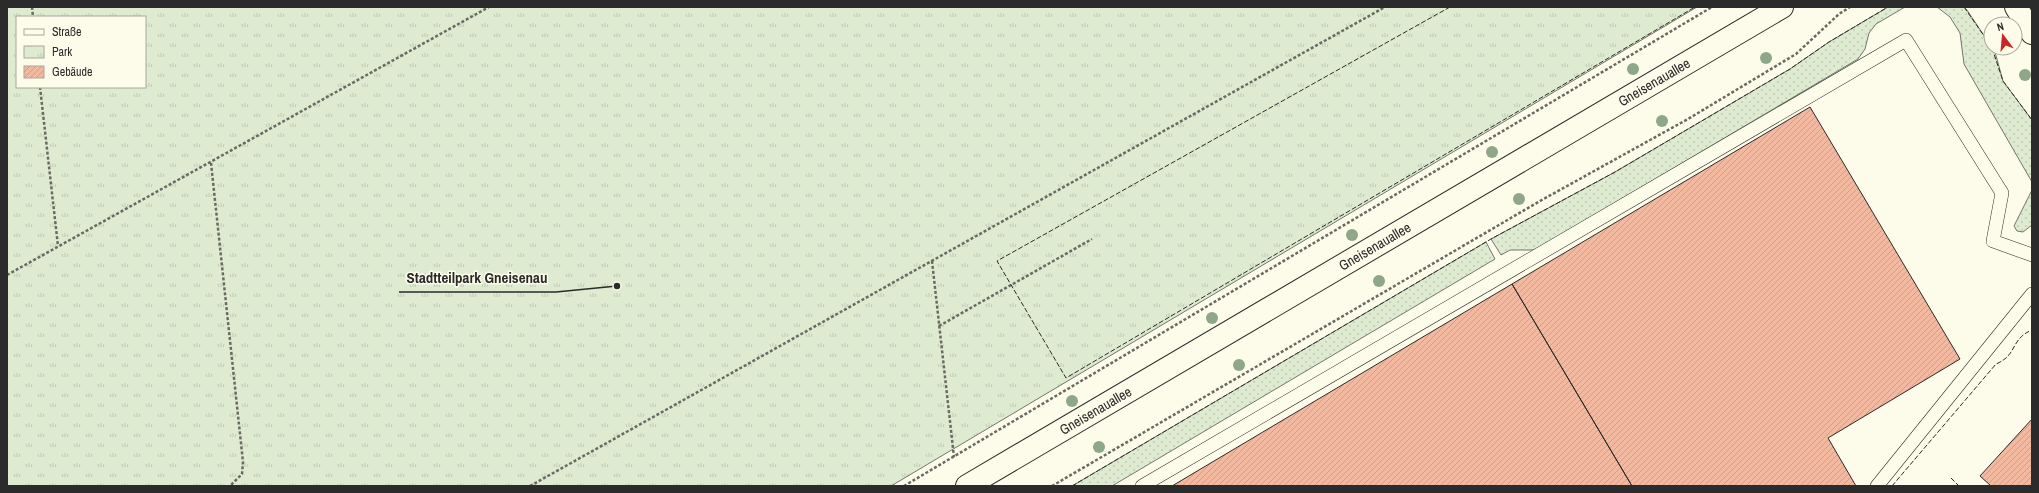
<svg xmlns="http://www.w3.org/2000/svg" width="2039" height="493" viewBox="0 0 2039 493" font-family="'Archivo Narrow',sans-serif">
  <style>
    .grass { fill: url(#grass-dots); stroke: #74746e }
    .park { fill: url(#park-tufts); stroke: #74746e; fill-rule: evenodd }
    .building { fill: url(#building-hatch); stroke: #2b2b2b }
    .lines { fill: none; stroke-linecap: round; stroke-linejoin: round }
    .service-casing { stroke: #2b2b2b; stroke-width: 14 }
    .minor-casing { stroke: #2b2b2b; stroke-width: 24 }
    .secondary-casing { stroke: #2b2b2b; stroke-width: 24 }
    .path { stroke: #6a6964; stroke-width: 2.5; stroke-dasharray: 3 2; stroke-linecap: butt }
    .service { stroke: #fdfbea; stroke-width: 13 }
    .minor { stroke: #fdfbea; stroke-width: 22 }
    .secondary { stroke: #fdfbea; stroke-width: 22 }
    .fence { stroke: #2b2b2b; stroke-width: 1; stroke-dasharray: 5 2; stroke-linecap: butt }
    .tree { fill: #8ea78a }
    .labels { text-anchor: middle; stroke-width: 3; stroke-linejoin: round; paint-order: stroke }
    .street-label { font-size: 14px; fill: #2b2b2b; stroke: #fdfbea }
    .leader { fill: none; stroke: #2b2b2b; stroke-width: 1.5 }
    .callout-dot { fill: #2b2b2b; stroke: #fdfbea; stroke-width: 1.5 }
    .callout-label { font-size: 15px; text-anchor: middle; font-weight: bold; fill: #2b2b2b; stroke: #fdfbea; stroke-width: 3; stroke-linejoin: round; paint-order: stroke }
  </style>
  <defs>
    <pattern id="grass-dots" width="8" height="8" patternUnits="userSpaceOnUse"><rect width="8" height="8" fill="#deebd1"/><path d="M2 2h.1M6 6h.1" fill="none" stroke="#bfcab4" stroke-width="1.8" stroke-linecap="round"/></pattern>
    <pattern id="park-tufts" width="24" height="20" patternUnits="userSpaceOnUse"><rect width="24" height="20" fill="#deebd1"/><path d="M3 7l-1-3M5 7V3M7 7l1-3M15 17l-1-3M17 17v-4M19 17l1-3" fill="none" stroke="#bfcab4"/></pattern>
    <pattern id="building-hatch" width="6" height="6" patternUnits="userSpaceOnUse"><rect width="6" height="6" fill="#f2b8a0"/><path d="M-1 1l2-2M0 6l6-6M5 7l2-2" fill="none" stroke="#d09e8a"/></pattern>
  </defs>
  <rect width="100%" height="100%" fill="#fdfbea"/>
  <path class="grass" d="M 1888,7 L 1905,7 L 1876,24 L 1869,33 L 1865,49 L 1858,59 L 1535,250 L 1510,250 L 1501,255 L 1491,239 L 1615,172 L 1790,69 L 1829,42 Z
    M 1937,7 L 1964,7 L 1967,10 L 1995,52 L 2003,81 L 2032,120 L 2032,182 L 1964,64 L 1960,33 L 1950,17 Z
    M 2032,190 L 2032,225 L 2023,232 L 2017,231 L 2014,226 Z
    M 1486,242 L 1495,259 L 1112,486 L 1072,486 Z"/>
  <path class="park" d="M 7,7 L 1697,7 L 891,486 L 7,486 ZM 17,17 L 145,17 L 145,87 L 17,87 Z"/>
  <path class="building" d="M 1810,107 L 1960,359 L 1828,438 L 1856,486 L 1632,486 L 1512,284 Z
    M 1512,284 L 1632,486 L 1172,486 Z
    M 2032,419 L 2032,486 L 1991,486 L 1980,476 Z"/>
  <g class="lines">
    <g class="service-casing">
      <path id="service" d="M 1142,486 L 1906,40 L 2002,193 L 1993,241 L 2032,255
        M 1877,486 L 2032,294"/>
    </g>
    <g class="minor-casing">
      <path id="minor" d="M 2016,7 L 2032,33"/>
    </g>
    <g class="secondary-casing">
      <g id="secondary">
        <path id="s1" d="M 967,486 L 1782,7"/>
      </g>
    </g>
    <path class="path" d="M 32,7 L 33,17
      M 40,87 L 58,246
      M 211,163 L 243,462 L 242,474 L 230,486
      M 932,261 L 954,457
      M 7,275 L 489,7
      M 939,326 L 1092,239
      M 530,486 L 1385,7
      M 904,486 L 1712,7
      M 1052,486 L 1540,201 L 1688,119 L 1796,54 L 1839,14 L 1850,7"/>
    <use href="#service" class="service"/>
    <use href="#minor" class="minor"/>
    <use href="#secondary" class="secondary"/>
    <path class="fence" d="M 1450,7 L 997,261 L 1066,378 L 1695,7
      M 1964,7 L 1991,46
      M 1992,48 L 2003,81 L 2032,120
      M 1951,478 L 1959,486
      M 1072,486 L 1491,239 L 1615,172 L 1790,69 L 1829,42 L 1888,7
      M 1892,486 L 1996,364 C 2018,355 2010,339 2032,330"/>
  </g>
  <g class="tree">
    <circle cx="1766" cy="58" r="6"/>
    <circle cx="1633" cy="69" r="6"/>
    <circle cx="2025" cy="75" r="6"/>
    <circle cx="1662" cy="121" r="6"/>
    <circle cx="1492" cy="152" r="6"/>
    <circle cx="1519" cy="199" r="6"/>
    <circle cx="1352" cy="235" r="6"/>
    <circle cx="1379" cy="281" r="6"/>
    <circle cx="1212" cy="318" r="6"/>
    <circle cx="1239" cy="365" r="6"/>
    <circle cx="1072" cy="401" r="6"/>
    <circle cx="1099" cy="447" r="6"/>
  </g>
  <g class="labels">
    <g class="street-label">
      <text dy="5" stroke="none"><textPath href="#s1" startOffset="797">Gneisenauallee</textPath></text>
      <text dy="5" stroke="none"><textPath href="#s1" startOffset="473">Gneisenauallee</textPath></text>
      <text dy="5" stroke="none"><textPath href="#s1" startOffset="149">Gneisenauallee</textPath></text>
    </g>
  </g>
  <path class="leader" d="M617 286L556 292H399"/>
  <circle class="callout-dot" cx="617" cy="286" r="4"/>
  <g class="callout-label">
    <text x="477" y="283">Stadtteilpark Gneisenau</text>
  </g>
  <rect width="2039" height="493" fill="none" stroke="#2b2b2b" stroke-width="16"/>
  <rect x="16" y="16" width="130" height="72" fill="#fdfbea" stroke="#a9a89e"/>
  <rect x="24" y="29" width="20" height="6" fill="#fdfbea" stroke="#a9a89e"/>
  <text x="52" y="36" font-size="12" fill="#2b2b2b">Straße</text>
  <rect x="24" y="46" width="20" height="12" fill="url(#park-tufts)" stroke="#a9a89e"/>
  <text x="52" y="56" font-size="12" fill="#2b2b2b">Park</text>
  <rect x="24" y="66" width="20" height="12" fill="url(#building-hatch)" stroke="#a9a89e"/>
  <text x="52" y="76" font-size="12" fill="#2b2b2b">Gebäude</text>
  <g transform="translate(2003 36) rotate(344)"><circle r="19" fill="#fdfbea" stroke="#a9a89e"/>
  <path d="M0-3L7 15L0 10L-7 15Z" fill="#c62828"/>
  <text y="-6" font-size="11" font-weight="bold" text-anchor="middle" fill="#2b2b2b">N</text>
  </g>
</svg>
